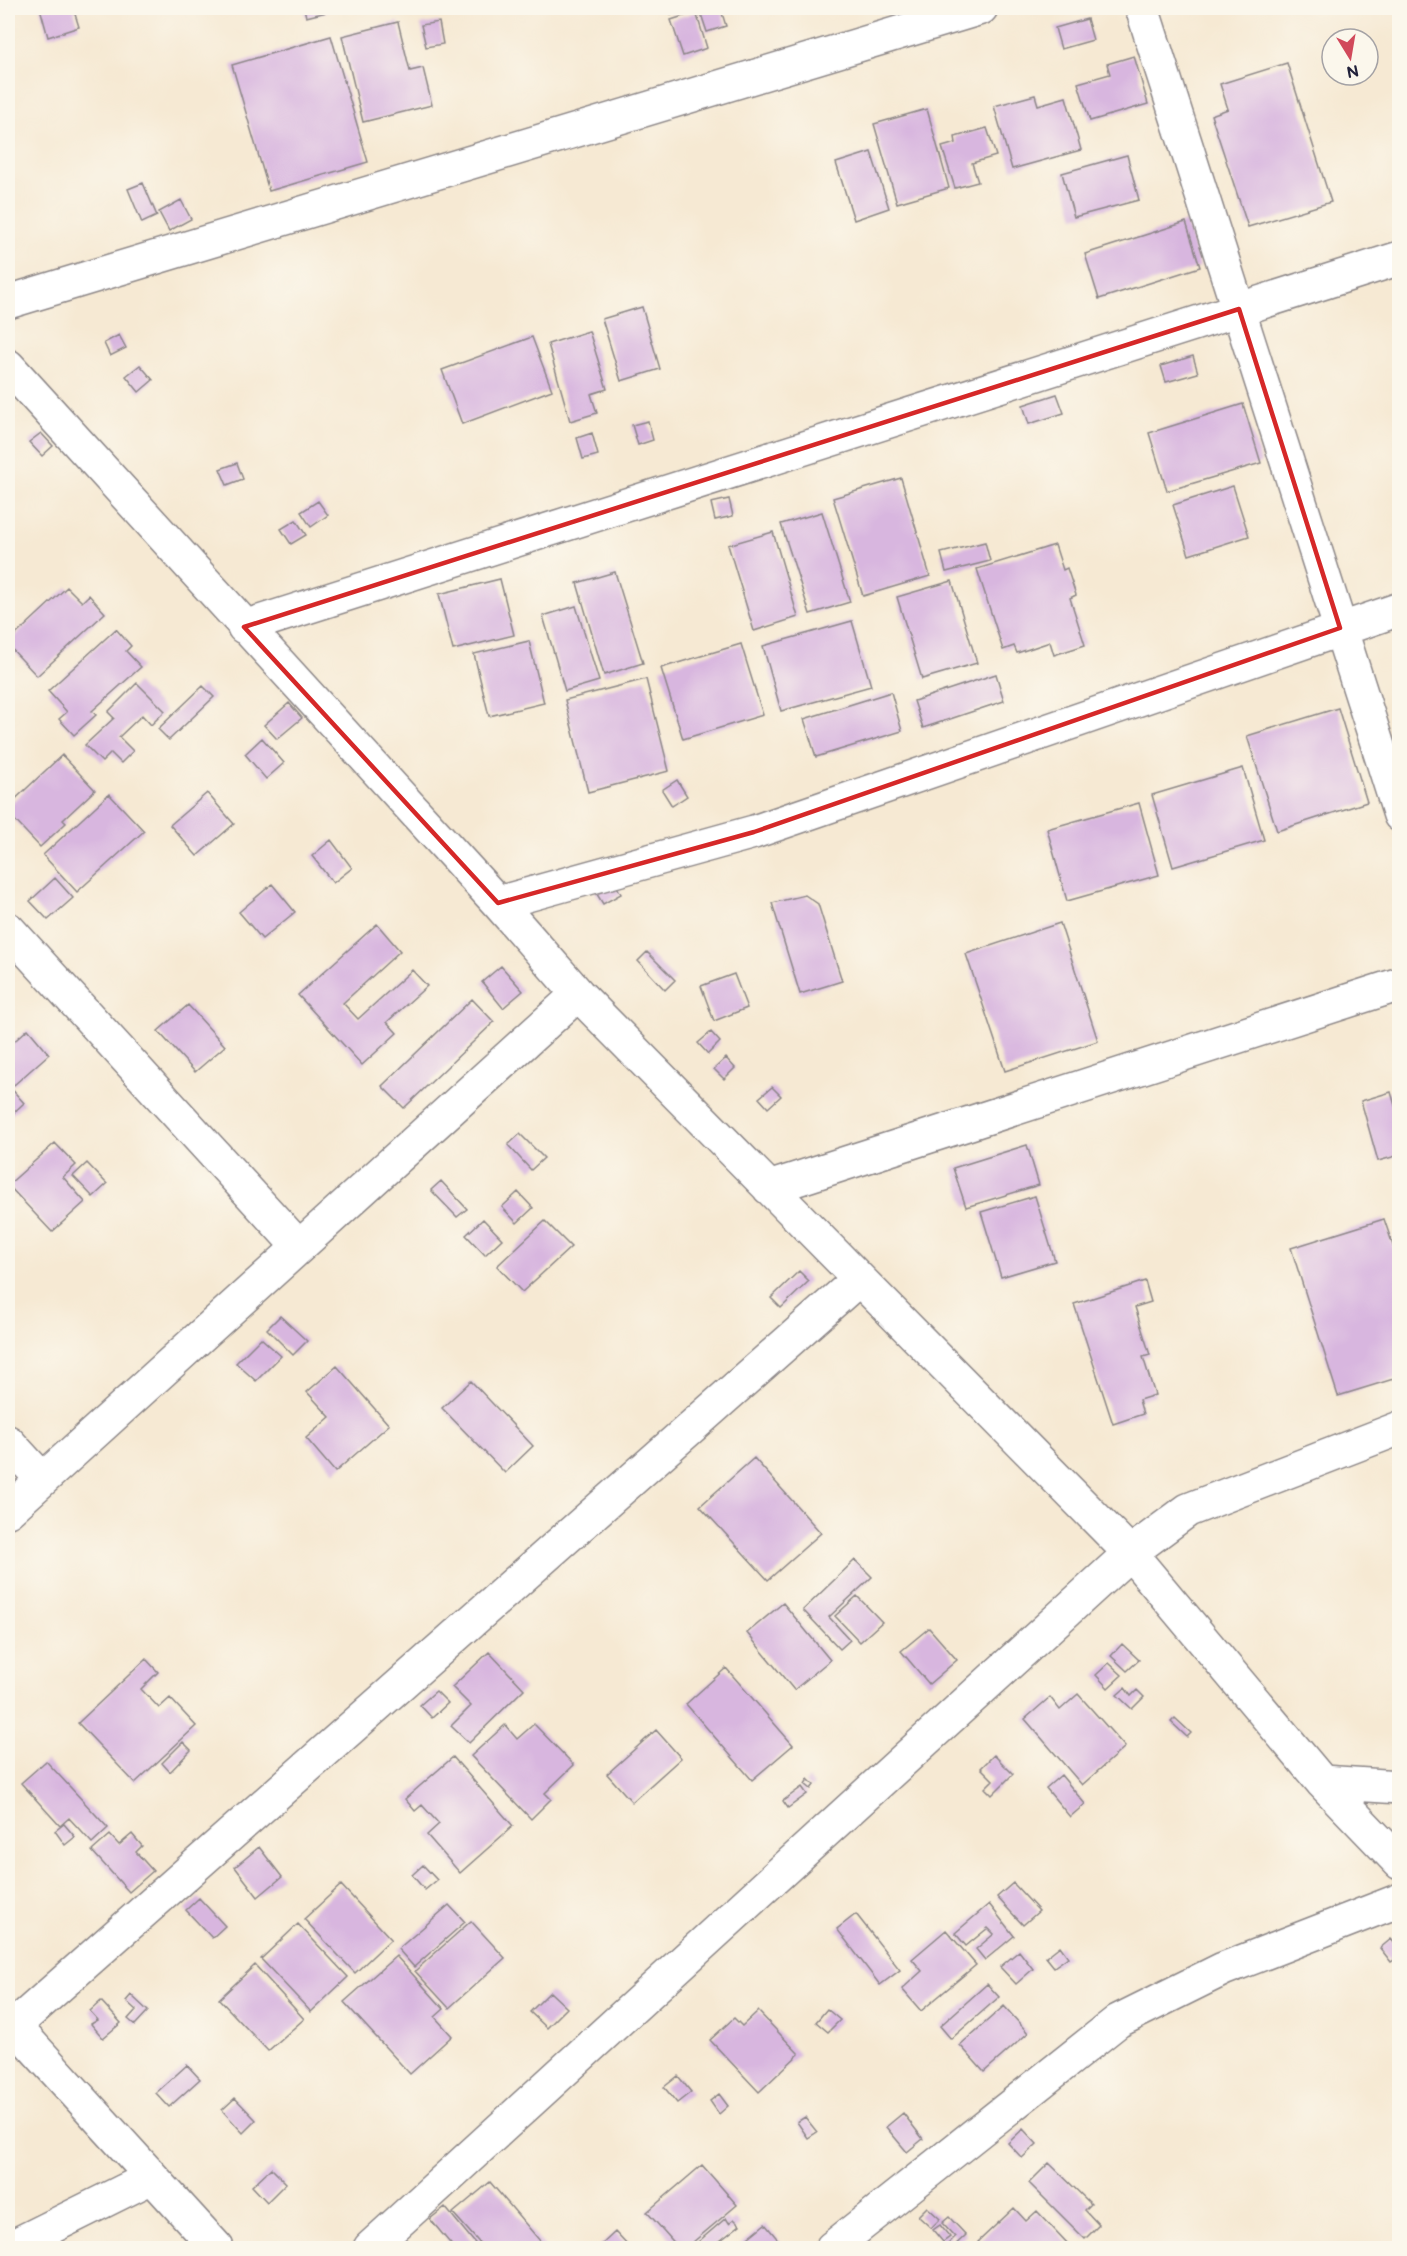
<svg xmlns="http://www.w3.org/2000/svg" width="1407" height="2256" viewBox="0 0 1407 2256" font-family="'Balsamiq Sans',sans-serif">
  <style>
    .building { fill: #d8b6df }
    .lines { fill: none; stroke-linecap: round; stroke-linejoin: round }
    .minor-casing { stroke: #8c8687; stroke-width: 36 }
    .minor { stroke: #fff; stroke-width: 33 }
    .marked { fill: none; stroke: #d62828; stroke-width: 4.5; stroke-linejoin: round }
  </style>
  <rect width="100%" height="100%" fill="#fbf7ec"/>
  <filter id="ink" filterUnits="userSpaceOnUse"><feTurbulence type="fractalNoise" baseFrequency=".0167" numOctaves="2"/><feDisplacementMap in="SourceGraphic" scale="12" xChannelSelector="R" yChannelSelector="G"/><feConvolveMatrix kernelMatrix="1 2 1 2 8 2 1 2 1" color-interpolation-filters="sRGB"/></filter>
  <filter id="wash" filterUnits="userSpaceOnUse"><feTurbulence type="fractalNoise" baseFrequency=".008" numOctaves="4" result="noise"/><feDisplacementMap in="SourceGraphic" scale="24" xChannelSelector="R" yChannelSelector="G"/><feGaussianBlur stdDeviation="1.35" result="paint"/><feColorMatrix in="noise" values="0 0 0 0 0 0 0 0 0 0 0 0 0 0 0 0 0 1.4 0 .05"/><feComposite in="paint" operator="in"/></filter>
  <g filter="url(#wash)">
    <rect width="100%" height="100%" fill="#f6e9d3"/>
    <g id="blocks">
      <path class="building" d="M 40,8 L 84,8 L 74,11 L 79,27 L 48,37 Z
        M 304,8 L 326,8 L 327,12 L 306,17 Z
        M 669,8 L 690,8 L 671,14 Z
        M 699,8 L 726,8 L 721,10 L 726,26 L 707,32 Z
        M 696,12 L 707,48 L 683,56 L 671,20 Z
        M 1087,19 L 1093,40 L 1061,49 L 1055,28 Z
        M 398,22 L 410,71 L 423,68 L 432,105 L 363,122 L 342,36 Z
        M 439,22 L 443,44 L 426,47 L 421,25 Z
        M 331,36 L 368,162 L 269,191 L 232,65 Z
        M 1134,56 L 1148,104 L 1090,121 L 1078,83 L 1110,74 L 1107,64 Z
        M 1287,63 L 1331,202 L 1248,227 L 1211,115 L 1228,109 L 1220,84 Z
        M 1035,95 L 1038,105 L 1066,97 L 1081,150 L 1012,169 L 994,106 Z
        M 927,109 L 949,188 L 897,203 L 874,124 Z
        M 8,116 L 15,142 L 8,144 Z
        M 987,128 L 996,156 L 972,163 L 978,182 L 955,188 L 942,147 L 956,143 L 955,137 Z
        M 871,152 L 889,208 L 854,220 L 836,163 Z
        M 1127,155 L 1139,200 L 1074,217 L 1062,173 Z
        M 143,183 L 157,216 L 142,223 L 128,189 Z
        M 181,200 L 191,219 L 169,231 L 159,212 Z
        M 1186,222 L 1200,267 L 1099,299 L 1085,254 Z
        M 642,307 L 660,369 L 621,381 L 602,319 Z
        M 589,331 L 607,389 L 591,394 L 597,413 L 570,421 L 548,344 Z
        M 119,335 L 126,348 L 110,356 L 104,343 Z
        M 532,337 L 552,390 L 462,424 L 442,370 Z
        M 1193,356 L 1198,373 L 1166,382 L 1161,366 Z
        M 140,365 L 153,380 L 139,392 L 126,376 Z
        M 1057,394 L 1064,413 L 1029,424 L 1023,405 Z
        M 1243,404 L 1261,463 L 1167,491 L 1149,433 Z
        M 648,421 L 653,440 L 638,445 L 632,425 Z
        M 41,433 L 53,446 L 42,456 L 29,442 Z
        M 592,433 L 598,455 L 583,459 L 577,438 Z
        M 237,463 L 243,479 L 227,485 L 220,469 Z
        M 901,478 L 930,576 L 863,596 L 833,498 Z
        M 1233,486 L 1249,536 L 1189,555 L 1173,505 Z
        M 729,499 L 733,516 L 715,520 L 711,503 Z
        M 318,501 L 328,515 L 311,527 L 301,512 Z
        M 822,512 L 850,602 L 810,614 L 781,524 Z
        M 296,520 L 306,535 L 291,544 L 281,529 Z
        M 773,532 L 798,617 L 754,631 L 728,545 Z
        M 985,542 L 990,561 L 946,572 L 941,553 Z
        M 1055,545 L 1063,570 L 1067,568 L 1076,595 L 1070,598 L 1085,645 L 1054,655 L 1050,642 L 1017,653 L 1014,646 L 1003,650 L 977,569 Z
        M 615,572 L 643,663 L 604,675 L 577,583 Z
        M 500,579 L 514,635 L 453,650 L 439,594 Z
        M 952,581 L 977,663 L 922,679 L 897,597 Z
        M 67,587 L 82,602 L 89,595 L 105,613 L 37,676 L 8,645 L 8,642 Z
        M 576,606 L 599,681 L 565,691 L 543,616 Z
        M 852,621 L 871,686 L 781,711 L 763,646 Z
        M 116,629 L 131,646 L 126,651 L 141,667 L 92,711 L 96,715 L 74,735 L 59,719 L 67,712 L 48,691 Z
        M 529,641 L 544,703 L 489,716 L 474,654 Z
        M 741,644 L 763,715 L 683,739 L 661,668 Z
        M 996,674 L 1004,701 L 923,728 L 914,701 Z
        M 646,679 L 669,771 L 588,792 L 565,700 Z
        M 137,683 L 165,711 L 151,725 L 142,715 L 119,737 L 133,751 L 121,763 L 111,753 L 102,762 L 85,745 L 114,718 L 108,712 Z
        M 203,686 L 214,697 L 169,740 L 158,729 Z
        M 891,692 L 902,731 L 816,757 L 804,719 Z
        M 289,703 L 302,718 L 277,739 L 264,725 Z
        M 1338,708 L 1367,802 L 1277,831 L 1247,736 Z
        M 262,738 L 284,763 L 266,779 L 245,754 Z
        M 62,755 L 95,790 L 63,820 L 66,823 L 40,847 L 8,813 L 8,806 Z
        M 1243,768 L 1264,840 L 1173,867 L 1152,795 Z
        M 677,780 L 687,796 L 672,806 L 662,790 Z
        M 207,793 L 234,824 L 197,856 L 170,825 Z
        M 109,794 L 144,831 L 77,892 L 43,855 Z
        M 1139,803 L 1159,875 L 1067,901 L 1047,829 Z
        M 331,840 L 352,868 L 333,883 L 312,856 Z
        M 55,878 L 73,898 L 48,920 L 30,901 Z
        M 614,881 L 621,894 L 603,904 L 595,891 Z
        M 272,884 L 295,912 L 262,939 L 239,912 Z
        M 805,895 L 818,904 L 842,981 L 800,994 L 772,903 Z
        M 1060,923 L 1098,1041 L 1005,1071 L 966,954 Z
        M 377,924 L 400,951 L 343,1003 L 358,1019 L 412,970 L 427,986 L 387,1022 L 397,1033 L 362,1065 L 298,995 Z
        M 647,952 L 675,980 L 665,990 L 638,961 Z
        M 501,966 L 523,991 L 503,1008 L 482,982 Z
        M 734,974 L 747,1008 L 714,1021 L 701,986 Z
        M 472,999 L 494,1022 L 404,1108 L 382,1086 Z
        M 188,1005 L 225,1046 L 195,1072 L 158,1031 Z
        M 28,1029 L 49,1054 L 14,1085 L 8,1077 L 8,1047 Z
        M 711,1032 L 720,1042 L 708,1054 L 698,1043 Z
        M 726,1058 L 735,1068 L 724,1079 L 714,1069 Z
        M 8,1085 L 24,1103 L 8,1118 Z
        M 772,1087 L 781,1096 L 768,1108 L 759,1098 Z
        M 1391,1092 L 1400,1122 L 1400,1155 L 1378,1161 L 1361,1101 Z
        M 520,1134 L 544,1158 L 531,1170 L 508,1145 Z
        M 55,1143 L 76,1165 L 63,1177 L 85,1202 L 52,1232 L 8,1185 Z
        M 1027,1145 L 1039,1185 L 966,1207 L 953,1168 Z
        M 87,1163 L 107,1184 L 93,1197 L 73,1176 Z
        M 441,1181 L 467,1209 L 457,1217 L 431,1190 Z
        M 518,1192 L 533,1208 L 517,1223 L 502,1207 Z
        M 1035,1196 L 1055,1261 L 1001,1277 L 981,1212 Z
        M 483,1219 L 502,1239 L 485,1255 L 466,1235 Z
        M 1384,1219 L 1400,1266 L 1400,1377 L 1338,1396 L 1291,1248 Z
        M 545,1221 L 571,1247 L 522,1292 L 497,1266 Z
        M 799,1271 L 809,1281 L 781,1308 L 771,1298 Z
        M 1145,1281 L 1151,1302 L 1135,1307 L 1150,1355 L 1143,1357 L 1155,1395 L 1139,1400 L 1143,1414 L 1113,1424 L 1074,1304 Z
        M 280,1316 L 307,1341 L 293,1355 L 267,1329 Z
        M 261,1338 L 281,1356 L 256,1381 L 236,1363 Z
        M 337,1366 L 389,1425 L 335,1472 L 306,1438 L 330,1417 L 307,1392 Z
        M 471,1381 L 533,1446 L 505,1473 L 442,1408 Z
        M 754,1458 L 821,1533 L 768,1580 L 700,1506 Z
        M 855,1560 L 872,1577 L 829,1617 L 850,1640 L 840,1649 L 803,1610 Z
        M 857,1596 L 882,1622 L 860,1642 L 835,1616 Z
        M 783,1603 L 830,1660 L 794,1690 L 747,1633 Z
        M 929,1628 L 957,1660 L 929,1684 L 901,1651 Z
        M 1122,1644 L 1139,1660 L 1127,1671 L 1111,1656 Z
        M 489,1652 L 524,1689 L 469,1743 L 451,1726 L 471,1706 L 452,1687 Z
        M 146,1659 L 158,1672 L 141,1689 L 159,1708 L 170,1698 L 196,1726 L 135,1783 L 78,1723 Z
        M 1109,1663 L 1122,1675 L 1108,1688 L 1096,1675 Z
        M 726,1668 L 793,1745 L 752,1780 L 686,1704 Z
        M 1125,1688 L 1131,1696 L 1137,1690 L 1144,1697 L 1132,1709 L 1117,1695 Z
        M 436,1691 L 448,1703 L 432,1718 L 420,1705 Z
        M 1078,1694 L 1125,1747 L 1082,1785 L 1025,1719 L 1050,1697 L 1060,1710 Z
        M 1175,1718 L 1191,1733 L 1187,1737 L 1171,1722 Z
        M 534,1724 L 574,1765 L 545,1793 L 551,1799 L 531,1819 L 471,1756 L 505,1725 L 517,1739 Z
        M 656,1730 L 681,1758 L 632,1802 L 607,1774 Z
        M 183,1742 L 191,1750 L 170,1772 L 162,1763 Z
        M 994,1755 L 1013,1774 L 992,1795 L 985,1788 L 993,1780 L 981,1768 Z
        M 453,1757 L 513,1826 L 460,1873 L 427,1835 L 439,1824 L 422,1805 L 415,1811 L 405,1799 Z
        M 46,1761 L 108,1828 L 92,1843 L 69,1818 L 60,1826 L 21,1783 Z
        M 1061,1775 L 1085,1804 L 1070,1817 L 1046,1788 Z
        M 808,1779 L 814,1785 L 811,1789 L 805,1784 Z
        M 802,1787 L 807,1794 L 788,1808 L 783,1801 Z
        M 64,1824 L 75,1837 L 65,1845 L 55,1831 Z
        M 132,1834 L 142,1846 L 136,1852 L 153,1871 L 129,1892 L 92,1851 L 110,1835 L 119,1845 Z
        M 259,1847 L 282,1877 L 258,1897 L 235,1867 Z
        M 423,1865 L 437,1880 L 425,1890 L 412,1875 Z
        M 1013,1883 L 1039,1911 L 1023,1925 L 997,1897 Z
        M 341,1885 L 391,1939 L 355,1973 L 304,1919 Z
        M 199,1898 L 225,1926 L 212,1938 L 186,1910 Z
        M 989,1904 L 1014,1936 L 985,1960 L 976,1949 L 994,1934 L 988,1928 L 966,1946 L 955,1933 Z
        M 449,1905 L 465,1922 L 414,1967 L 398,1949 Z
        M 856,1914 L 900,1970 L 880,1985 L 837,1929 Z
        M 471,1921 L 505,1958 L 449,2008 L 415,1971 Z
        M 298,1924 L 348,1977 L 311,2012 L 261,1959 Z
        M 946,1930 L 976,1965 L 921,2011 L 902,1989 L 922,1971 L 912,1959 Z
        M 1391,1939 L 1400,1950 L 1400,1956 L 1391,1962 L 1380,1948 Z
        M 1060,1946 L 1068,1957 L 1054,1967 L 1046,1957 Z
        M 1019,1951 L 1033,1969 L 1016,1984 L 1000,1967 Z
        M 396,1956 L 444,2009 L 435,2017 L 452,2036 L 410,2074 L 344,2002 Z
        M 255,1965 L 304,2019 L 268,2051 L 219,1999 Z
        M 987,1984 L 999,1997 L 951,2039 L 940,2026 Z
        M 550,1992 L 567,2008 L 547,2028 L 530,2012 Z
        M 131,1995 L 148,2011 L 135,2025 L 128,2019 L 136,2010 L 126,2001 Z
        M 101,2001 L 121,2023 L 103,2038 L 91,2024 L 98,2020 L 90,2011 Z
        M 1004,2006 L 1028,2033 L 984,2072 L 960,2045 Z
        M 827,2009 L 840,2020 L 828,2032 L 816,2022 Z
        M 758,2011 L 799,2054 L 759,2092 L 710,2040 L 734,2018 L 742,2026 Z
        M 187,2065 L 200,2079 L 169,2107 L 156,2093 Z
        M 678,2076 L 691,2092 L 677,2103 L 664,2087 Z
        M 719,2094 L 728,2106 L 719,2114 L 710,2101 Z
        M 235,2098 L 256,2120 L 243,2133 L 222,2110 Z
        M 903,2113 L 923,2139 L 907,2152 L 886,2127 Z
        M 805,2117 L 817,2132 L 808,2138 L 797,2122 Z
        M 1023,2129 L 1037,2144 L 1022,2158 L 1008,2143 Z
        M 1049,2163 L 1091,2204 L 1085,2210 L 1099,2225 L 1085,2239 L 1029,2183 Z
        M 702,2165 L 737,2205 L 686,2248 L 679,2248 L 647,2212 Z
        M 271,2168 L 286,2183 L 267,2202 L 252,2186 Z
        M 490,2182 L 546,2248 L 484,2248 L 453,2213 Z
        M 445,2207 L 479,2248 L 454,2248 L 430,2219 Z
        M 927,2207 L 940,2219 L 931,2228 L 918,2216 Z
        M 1014,2208 L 1026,2221 L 1037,2211 L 1069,2245 L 1065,2248 L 985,2248 L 978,2242 Z
        M 949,2217 L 966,2235 L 952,2248 L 947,2245 L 955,2237 L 942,2223 Z
        M 726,2218 L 729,2223 L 734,2219 L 740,2225 L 711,2248 L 703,2248 L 698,2242 Z
        M 765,2224 L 785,2248 L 740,2248 L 738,2246 Z
        M 940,2225 L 950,2237 L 943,2242 L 933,2230 Z
        M 615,2232 L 630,2248 L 598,2248 Z"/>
    </g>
  </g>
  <g filter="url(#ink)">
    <use href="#blocks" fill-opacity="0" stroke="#8c8687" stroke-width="1.5"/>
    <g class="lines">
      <g class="minor-casing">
        <path id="minor" d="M 1142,8 L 1400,815
          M 8,302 L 981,8
          M 8,366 L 498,903 L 578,994 L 1130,1553 L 1322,1782 L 1400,1863
          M 244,627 L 1400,258
          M 498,903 L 754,832 L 1400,609
          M 8,929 L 299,1247
          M 769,1188 L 1400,984
          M 8,1442 L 42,1479
          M 8,1511 L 578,994
          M 1322,1782 L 1400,1787
          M 8,2019 L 217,2248
          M 8,2038 L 14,2026 L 859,1279
          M 9,2248 L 152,2177
          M 370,2248 L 1130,1553 L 1188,1510 L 1400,1428
          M 832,2248 L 1118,2021 L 1223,1969 L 1400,1900"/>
      </g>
      <use href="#minor" class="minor"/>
    </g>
  </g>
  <path class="marked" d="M 1239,309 L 1340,628 L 754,832 L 498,903 L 244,627 Z"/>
  <rect width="1407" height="2256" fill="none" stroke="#fbf7ec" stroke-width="30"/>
  <g transform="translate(1350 57) rotate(169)"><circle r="28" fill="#fbf7ec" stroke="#a4a2a5" stroke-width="1.5"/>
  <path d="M0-4.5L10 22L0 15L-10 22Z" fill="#d1495b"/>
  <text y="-9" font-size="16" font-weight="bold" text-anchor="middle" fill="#22223b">N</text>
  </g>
</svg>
